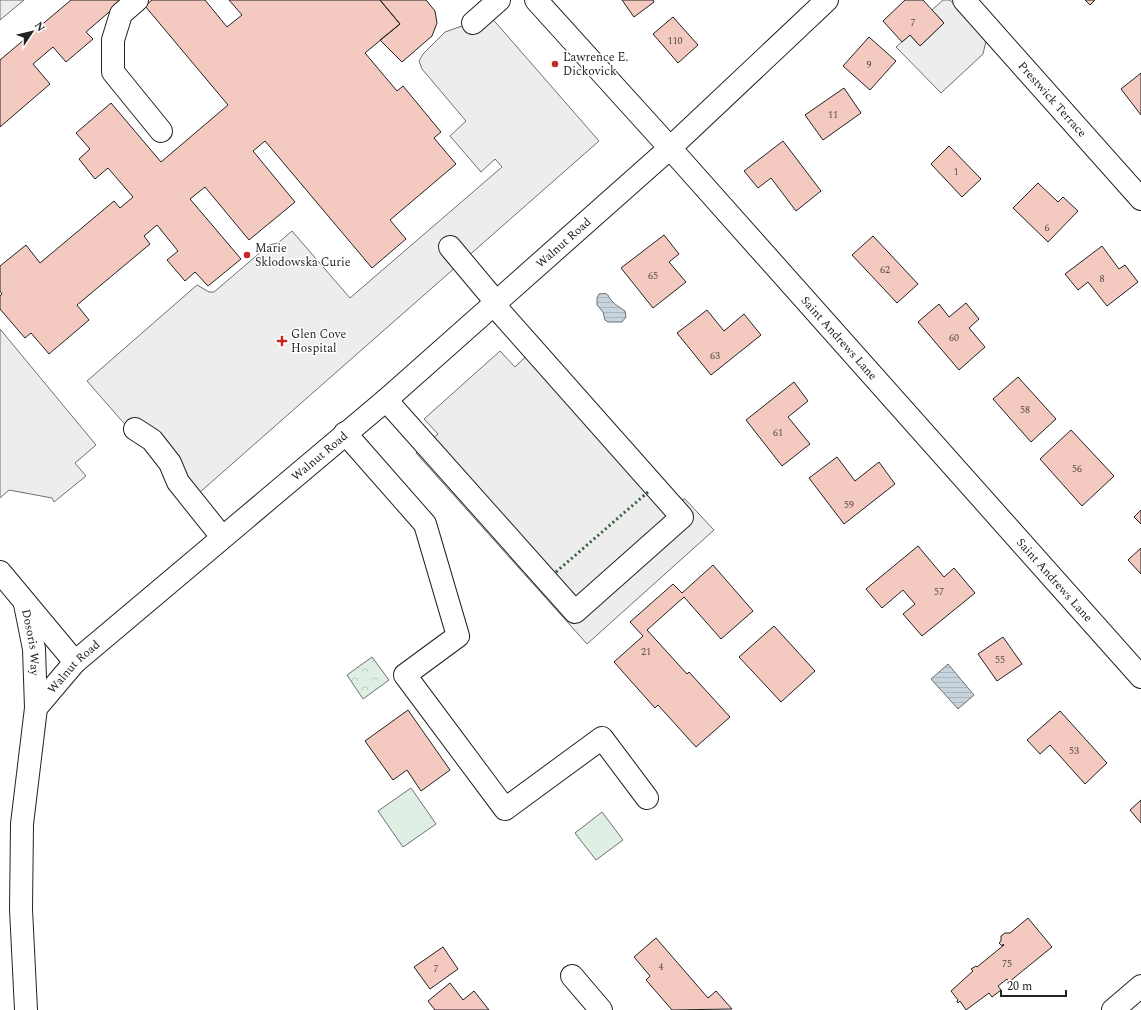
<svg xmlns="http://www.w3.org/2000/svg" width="1141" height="1010" viewBox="0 0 1141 1010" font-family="Spectral,serif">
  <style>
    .forest { fill: url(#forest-crowns); stroke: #6f6f6f }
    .garden { fill: #e0efe3; stroke: #6f6f6f }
    .parking { fill: #ededed; stroke: #6f6f6f }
    .water { fill: url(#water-rules); stroke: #6f6f6f }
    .building { fill: #f3c9c0; stroke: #222 }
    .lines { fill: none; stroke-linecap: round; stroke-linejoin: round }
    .minor-casing { stroke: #222; stroke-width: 24 }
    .minor { stroke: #fff; stroke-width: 22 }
    .hedge { stroke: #2f5e38; stroke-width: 3; stroke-dasharray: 2 3; stroke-linecap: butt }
    .poi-dot { fill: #c62828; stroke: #fff; stroke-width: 1.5 }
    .labels { text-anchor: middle; stroke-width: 3; stroke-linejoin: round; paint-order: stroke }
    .number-label { font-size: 10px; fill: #564c4a }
    .poi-label { font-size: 12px; fill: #222; stroke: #fff; text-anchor: start }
    .street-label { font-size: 12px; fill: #222; stroke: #fff }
  </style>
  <defs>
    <pattern id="forest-crowns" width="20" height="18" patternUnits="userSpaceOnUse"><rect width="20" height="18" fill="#e0efe3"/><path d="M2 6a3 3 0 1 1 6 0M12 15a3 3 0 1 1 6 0" fill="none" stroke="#c0cdc2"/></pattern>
    <pattern id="water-rules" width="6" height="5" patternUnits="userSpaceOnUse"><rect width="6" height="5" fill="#c7d3dd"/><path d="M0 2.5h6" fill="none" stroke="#abb5bd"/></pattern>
  </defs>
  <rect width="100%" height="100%" fill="#fff"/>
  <path class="forest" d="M 372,657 L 389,680 L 363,699 L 347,675 Z"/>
  <path class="garden" d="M 411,788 L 436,824 L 403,847 L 378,811 Z
    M 602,812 L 623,840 L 596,860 L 575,833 Z"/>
  <path class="parking" d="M 0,0 L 24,0 L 0,20 Z
    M 943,0 L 950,0 L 986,41 L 983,54 L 941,93 L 896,47 L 910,35 L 920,46 L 944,23 L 932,10 Z
    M 490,16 L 599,141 L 191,500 L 87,381 L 197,285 L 209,292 L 214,292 L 269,245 L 278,243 L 292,231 L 350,298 L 502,167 L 495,159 L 481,172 L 450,136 L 466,121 L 422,69 L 419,61 L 423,54 L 445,32 Z
    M 0,329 L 96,445 L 75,463 L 86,476 L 54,502 L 52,498 L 9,490 L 0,498 Z
    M 538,345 L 678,500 L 685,499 L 714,530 L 587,644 L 416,453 L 438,434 L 424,419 L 500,351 L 515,367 Z"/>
  <path class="water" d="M 599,294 C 610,292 607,296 612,301 C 615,305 621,308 625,311 L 626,317 L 622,322 L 608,322 L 605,320 L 603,312 L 597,305 L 597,298 Z
    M 948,664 L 974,695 L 958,709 L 931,679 Z"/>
  <path class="building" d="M 71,0 L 123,0 L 86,32 L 93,39 L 66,62 L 53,47 L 33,64 L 50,84 L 0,127 L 0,60 Z
    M 152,0 L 205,0 L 227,27 L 242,15 L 229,0 L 380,0 L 400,24 L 365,53 L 397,91 L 403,86 L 441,132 L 434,138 L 456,164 L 390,220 L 406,239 L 372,268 L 265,141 L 253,151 L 295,202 L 249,240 L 205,187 L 190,199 L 241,259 L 208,286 L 195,272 L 185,281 L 167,260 L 178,251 L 157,225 L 144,236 L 150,244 L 77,305 L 89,320 L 49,354 L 31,333 L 25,338 L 0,309 L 0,296 L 2,294 L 0,291 L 0,266 L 26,245 L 40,263 L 114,201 L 120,208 L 133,197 L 108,168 L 95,179 L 79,159 L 90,149 L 76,133 L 111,103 L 161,162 L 228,105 L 145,6 Z
    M 380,0 L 426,0 L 435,11 L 437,23 L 432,36 L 402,62 L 380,40 L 400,24 Z
    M 622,0 L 653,0 L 654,2 L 634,17 Z
    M 905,0 L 923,0 L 944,23 L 920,46 L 910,35 L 902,42 L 883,21 Z
    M 1085,0 L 1095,0 L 1090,5 Z
    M 673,17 L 698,45 L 678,63 L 653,34 Z
    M 869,37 L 896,61 L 870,90 L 843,66 Z
    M 1141,73 L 1141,115 L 1121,89 Z
    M 844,88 L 861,113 L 823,140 L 805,115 Z
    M 783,141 L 821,191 L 796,211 L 771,178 L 758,188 L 744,171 Z
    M 949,146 L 981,179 L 962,197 L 931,164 Z
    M 1038,183 L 1058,202 L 1063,197 L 1078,211 L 1048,242 L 1013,208 Z
    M 664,235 L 679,254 L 669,262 L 686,282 L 653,308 L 621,268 Z
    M 873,236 L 918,284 L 897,303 L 852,255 Z
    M 1102,246 L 1119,269 L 1125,265 L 1138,282 L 1107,306 L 1088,282 L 1078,290 L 1065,274 Z
    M 966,303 L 979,319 L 969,328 L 985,347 L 959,370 L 918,322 L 939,304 L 949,317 Z
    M 707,310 L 724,331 L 744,314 L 761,335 L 711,375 L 677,333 Z
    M 1018,377 L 1056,419 L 1031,442 L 993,399 Z
    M 794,382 L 808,401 L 788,417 L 810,444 L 782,466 L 746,420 Z
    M 1071,430 L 1114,476 L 1082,506 L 1040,459 Z
    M 837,457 L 855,481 L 879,462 L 895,484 L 844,524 L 809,478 Z
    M 1141,510 L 1141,524 L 1134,517 Z
    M 918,546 L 944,577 L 954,568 L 975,593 L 922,636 L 903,614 L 915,604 L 903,590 L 882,608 L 866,589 Z
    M 1141,548 L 1141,574 L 1128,560 Z
    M 713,565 L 753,611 L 721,639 L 684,597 L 647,630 L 687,674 L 689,672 L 730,717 L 696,747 L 658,705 L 655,708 L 614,662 L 643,636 L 630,622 L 673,584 L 682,593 Z
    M 774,626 L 815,671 L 781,702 L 739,657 Z
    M 1003,637 L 1022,664 L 997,681 L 978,654 Z
    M 408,710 L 450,770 L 421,791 L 407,770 L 393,780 L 365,741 Z
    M 1060,711 L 1107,763 L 1085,784 L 1050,745 L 1040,754 L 1027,740 Z
    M 1141,800 L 1141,823 L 1130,810 Z
    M 1028,918 L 1052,947 L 1009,982 L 1007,979 L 998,986 L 1001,990 L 992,997 L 989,993 L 966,1010 L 960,1001 L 958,1003 L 957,1001 L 958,1000 L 951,991 L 973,971 L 971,969 L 976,966 L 977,967 L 1004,945 L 1003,944 L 1002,946 L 999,943 L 1001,941 L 1001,936 L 1005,933 L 1010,933 Z
    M 656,938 L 708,998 L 716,991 L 732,1009 L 672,1010 L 646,980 L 650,976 L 634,957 Z
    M 443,947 L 458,969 L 430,989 L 414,967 Z
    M 450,983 L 463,1000 L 474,991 L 489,1010 L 435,1010 L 428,1001 Z"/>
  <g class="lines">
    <g class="minor-casing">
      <g id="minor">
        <path d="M 137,0 L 121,14 L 113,40 L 113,72 L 161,131"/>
        <path id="s1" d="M 536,0 L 670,148 L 1141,677"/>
        <path id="s2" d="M 964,0 L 1141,199"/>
        <path d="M 473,23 L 499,0"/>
        <path d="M 450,247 L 496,302"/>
        <path d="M 386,400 L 575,612 L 682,517 L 493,304"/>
        <path d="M 135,429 L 152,440 L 170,463 L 178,482 L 222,537"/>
        <path d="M 345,433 L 425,524 L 458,636 L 405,675 L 505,809 L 602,738 L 647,798"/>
        <path d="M 0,572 L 75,662"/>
        <path id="s3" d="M 25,604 L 34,649 L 36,708"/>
        <path d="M 572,976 L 601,1010"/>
        <path id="s4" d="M 26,1010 L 21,909 L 22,824 L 36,708 L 75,662 L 386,400 L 670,148 L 827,0"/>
        <path d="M 1113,1010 L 1141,986"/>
      </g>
    </g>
    <use href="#minor" class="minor"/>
    <path class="hedge" d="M 556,572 L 648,492"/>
  </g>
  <g class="poi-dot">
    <circle cx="555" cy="64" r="4"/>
    <circle cx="247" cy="255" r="4"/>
    <path d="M280 335h4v4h4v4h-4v4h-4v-4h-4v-4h4z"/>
  </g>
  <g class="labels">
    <g class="number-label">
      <text x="913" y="26">7</text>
      <text x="675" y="44">110</text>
      <text x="869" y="68">9</text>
      <text x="833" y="118">11</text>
      <text x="956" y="175">1</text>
      <text x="1047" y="231">6</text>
      <text x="885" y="273">62</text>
      <text x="653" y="279">65</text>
      <text x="1102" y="282">8</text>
      <text x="954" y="341">60</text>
      <text x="715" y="359">63</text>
      <text x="1025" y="413">58</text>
      <text x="778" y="436">61</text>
      <text x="1077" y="472">56</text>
      <text x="849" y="508">59</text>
      <text x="939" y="595">57</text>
      <text x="646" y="655">21</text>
      <text x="1000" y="663">55</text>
      <text x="1074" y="754">53</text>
      <text x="1007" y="967">75</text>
      <text x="661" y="970">4</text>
      <text x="436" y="972">7</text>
    </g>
    <g class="poi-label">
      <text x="563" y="61">Lawrence E.<tspan x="563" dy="14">Dickovick</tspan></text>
      <text x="255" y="252">Marie<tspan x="255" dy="14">Sklodowska Curie</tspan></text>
      <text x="291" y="338">Glen Cove<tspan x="291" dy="14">Hospital</tspan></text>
    </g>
    <g class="street-label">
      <text dy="4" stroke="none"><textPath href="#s2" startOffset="133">Prestwick Terrace</textPath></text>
      <text dy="4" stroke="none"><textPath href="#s4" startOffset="1007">Walnut Road</textPath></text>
      <text dy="4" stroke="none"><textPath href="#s1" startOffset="454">Saint Andrews Lane</textPath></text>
      <text dy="4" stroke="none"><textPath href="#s4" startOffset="683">Walnut Road</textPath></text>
      <text dy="4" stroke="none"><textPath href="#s1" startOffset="778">Saint Andrews Lane</textPath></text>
      <text dy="4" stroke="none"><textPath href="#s3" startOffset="39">Dosoris Way</textPath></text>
      <text dy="4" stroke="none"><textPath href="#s4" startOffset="359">Walnut Road</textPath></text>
    </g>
  </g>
  <g transform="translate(32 32) rotate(55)" stroke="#ffffff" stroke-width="3" paint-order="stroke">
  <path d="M0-3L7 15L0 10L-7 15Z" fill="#222222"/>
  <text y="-6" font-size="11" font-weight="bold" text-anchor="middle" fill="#222222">N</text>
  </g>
  <path d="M1001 990v6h65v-6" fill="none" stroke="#222222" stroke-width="2"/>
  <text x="1007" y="990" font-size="12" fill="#222222" stroke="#ffffff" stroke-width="3" paint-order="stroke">20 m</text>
</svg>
